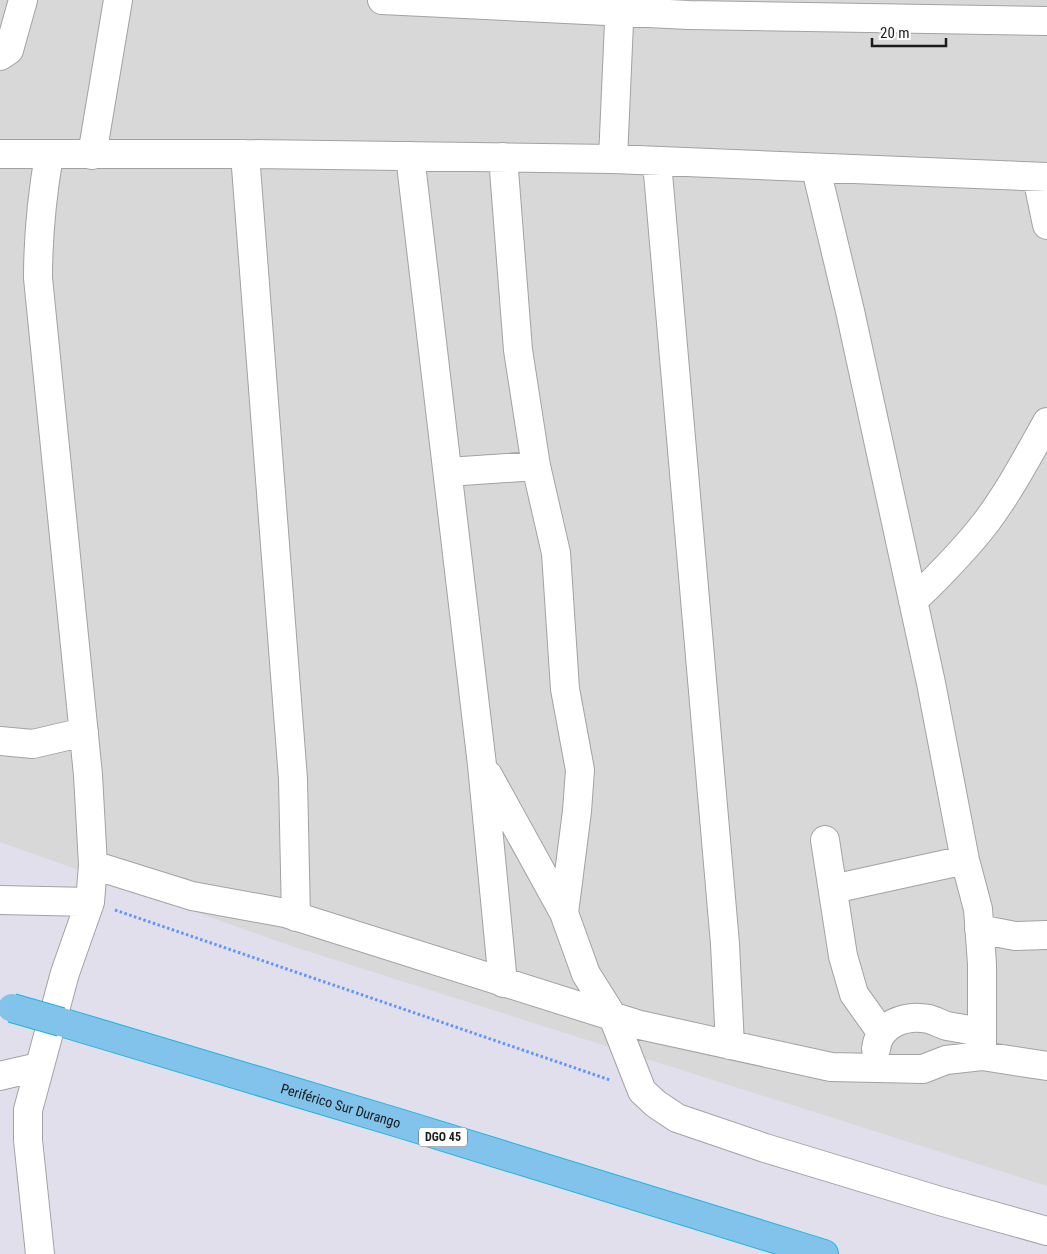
<svg xmlns="http://www.w3.org/2000/svg" width="1047" height="1254" viewBox="0 0 1047 1254" font-family="'Roboto Condensed',sans-serif">
  <style>
    .residential { fill: #d8d8d9 }
    .lines { fill: none; stroke-linecap: round; stroke-linejoin: round }
    .minor-casing { stroke: #a2a2a2; stroke-width: 30 }
    .highway-casing { stroke: #1ab4de; stroke-width: 30 }
    .path { stroke: #5f95ff; stroke-width: 3; stroke-dasharray: 2.5 2.5; stroke-linecap: butt }
    .minor { stroke: #fff; stroke-width: 28 }
    .highway { stroke: #81c3ea; stroke-width: 28 }
    .highway-bridge-casing { stroke: #1ab4de; stroke-width: 30; stroke-linecap: butt }
    .highway-bridge { stroke: #81c3ea; stroke-width: 28 }
    .labels { text-anchor: middle; stroke-width: 4.5; stroke-linejoin: round; paint-order: stroke }
    .shield { fill: #fff; stroke: #5f5f5f; stroke-width: 1 }
    .shield-label { font-size: 12px; font-weight: bold; fill: #1b1b1b }
    .street-label { font-size: 14px; fill: #1b1b1b; stroke: #fff }
  </style>
  <rect width="100%" height="100%" fill="#e2dfed"/>
  <path class="residential" d="M 0,0 L 1047,0 L 1047,1186 L 291,946 L 0,842 Z"/>
  <g class="lines">
    <g class="minor-casing">
      <path id="minor" d="M 382,0 L 689,15 L 1047,21
        M 0,56 L 9,50 L 23,0
        M 0,154 L 245,154 L 613,159 L 1047,177
        M 245,154 L 293,779 L 296,917
        M 92,155 L 118,0
        M 410,156 L 482,765 L 503,983
        M 503,157 L 518,350 L 536,466 L 556,553 L 565,689 L 580,770 L 577,811 L 564,913
        M 613,159 L 620,0
        M 657,162 L 725,944 L 730,1045
        M 816,169 L 850,311 L 931,683 L 965,860 L 978,909 L 982,964 L 982,1056
        M 1037,177 L 1047,225
        M 448,472 L 536,466
        M 913,601 C 939,576 965,550 987,521 C 1010,490 1028,456 1047,422
        M 0,741 L 33,744 L 84,732
        M 488,775 L 564,913 L 586,974 L 613,1017 L 642,1091 L 656,1104 L 677,1118 L 765,1148 L 940,1201 L 1047,1231
        M 825,840 L 843,956 L 854,994 L 881,1032
        M 93,865 L 192,896 L 285,913 L 640,1025 L 831,1067 L 923,1069 L 946,1060 L 982,1056 L 1047,1066
        M 833,889 L 965,860
        M 0,900 L 90,902
        M 979,929 L 1015,936 L 1047,935
        M 876,1049 C 879,1024 905,1014 929,1019 C 935,1021 941,1024 947,1026 C 958,1028 970,1030 981,1032
        M 0,1076 L 38,1067
        M 40,1254 L 28,1140 L 28,1110 L 65,973 L 90,902 L 93,865 L 88,775 L 38,278 C 38,236 42,196 49,155"/>
    </g>
    <g class="highway-casing">
      <g id="highway">
        <path id="s1" d="M 61,1022 L 402,1124 L 824,1254"/>
      </g>
    </g>
    <path class="path" d="M 115,910 L 610,1080"/>
    <use href="#minor" class="minor"/>
    <use href="#highway" class="highway"/>
    <g class="highway-bridge-casing">
      <path id="highway-bridge" d="M 12,1008 L 61,1022"/>
    </g>
    <use href="#highway-bridge" class="highway-bridge"/>
  </g>
  <g class="labels">
    <rect class="shield" x="419" y="1127.5" width="48" height="19" rx="4"/>
    <g class="shield-label">
      <text x="443" y="1141">DGO 45</text>
    </g>
    <g class="street-label">
      <text dy="5" stroke="none"><textPath href="#s1" startOffset="292">Periférico Sur Durango</textPath></text>
    </g>
  </g>
  <path d="M872 38v8h74v-8" fill="none" stroke="#1b1b1b" stroke-width="2.5"/>
  <text x="880" y="38" font-size="15" fill="#1b1b1b" stroke="#ffffff" stroke-width="4" paint-order="stroke">20 m</text>
</svg>
